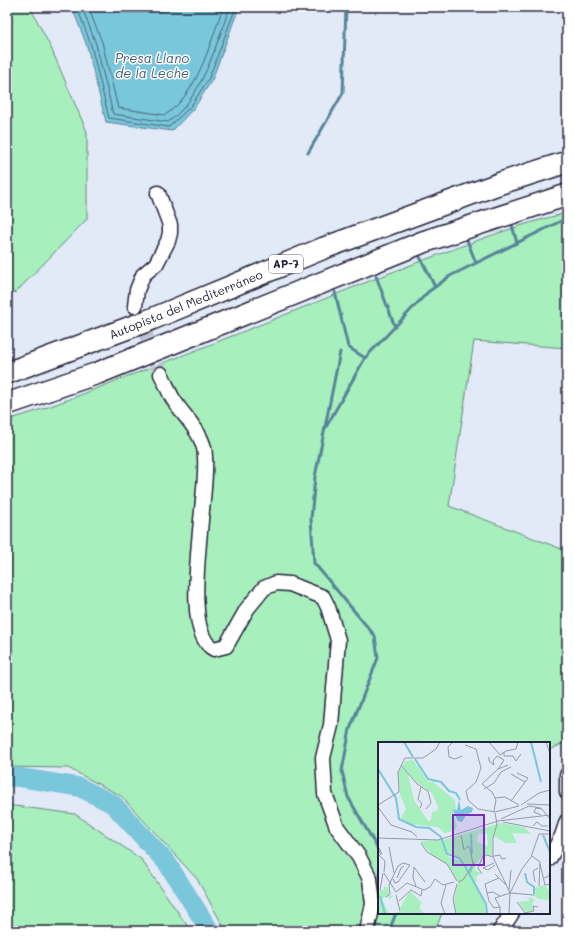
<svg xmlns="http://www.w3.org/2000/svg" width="574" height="938" viewBox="0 0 574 938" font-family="Mali,sans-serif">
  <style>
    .green { fill: #a7efbc; stroke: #64887c }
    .water { fill: #7ac6da; stroke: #57849a }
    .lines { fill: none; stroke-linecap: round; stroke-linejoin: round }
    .shore { stroke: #45647b; stroke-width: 1 }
    .stream { stroke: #57849a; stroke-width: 3 }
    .river { stroke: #7ac6da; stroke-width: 19 }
    .minor-tunnel { stroke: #bcc1d1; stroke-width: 14; stroke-dasharray: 14 7; stroke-linecap: butt }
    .minor-casing { stroke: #22223b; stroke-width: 17 }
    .highway-casing { stroke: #22223b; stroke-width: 24 }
    .minor { stroke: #fff; stroke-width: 14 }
    .highway { stroke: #fff; stroke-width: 21 }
    .labels { text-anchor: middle; stroke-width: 3; stroke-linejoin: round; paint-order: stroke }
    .shield { fill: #fff; stroke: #646476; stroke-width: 1 }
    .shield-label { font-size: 11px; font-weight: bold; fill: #22223b }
    .street-label { font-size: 12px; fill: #22223b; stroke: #fff }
    .water-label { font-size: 13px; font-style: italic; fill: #415b73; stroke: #fff }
    .inset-river { fill: none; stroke: #7ac6da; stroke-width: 2 }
    .inset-road { fill: none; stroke: #9599ac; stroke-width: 1 }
    .view { fill: #7b2cbf; fill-opacity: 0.15; stroke: #7b2cbf; stroke-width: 2 }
    .inset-edge { fill: none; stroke: #22223b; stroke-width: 2 }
  </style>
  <rect width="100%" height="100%" fill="#e2e9f7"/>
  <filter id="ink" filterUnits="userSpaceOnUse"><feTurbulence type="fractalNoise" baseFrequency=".025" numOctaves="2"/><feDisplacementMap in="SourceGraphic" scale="8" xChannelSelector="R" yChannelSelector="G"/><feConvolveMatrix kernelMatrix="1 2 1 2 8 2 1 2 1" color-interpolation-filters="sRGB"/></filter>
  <g filter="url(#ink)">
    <path class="green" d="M 7,7 L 30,7 L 51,48 L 87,132 L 87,219 L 16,292 L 7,295 Z
      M 567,213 L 567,348 L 474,341 L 449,506 L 567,551 L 567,742 L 549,750 L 549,743 L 379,743 L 379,913 L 442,913 L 435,931 L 226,931 L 197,879 L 121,796 L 68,768 L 7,767 L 7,420 C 47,409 85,393 123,378 C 224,341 323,298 424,260 C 471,243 518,224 567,213 Z
      M 7,805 L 75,814 L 141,859 L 191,931 L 7,931 Z"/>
    <path class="water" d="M 72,7 L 246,7 L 238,10 L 212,80 L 194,108 L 172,131 L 106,122 L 87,46 Z"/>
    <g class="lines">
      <path class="shore" d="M 77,7 L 91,45 L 109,118 L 169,127 L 191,106 L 209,78 L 236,7
        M 82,7 L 96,44 L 113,114 L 168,122 C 202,99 216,44 230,7
        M 88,7 L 102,42 L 118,108 L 165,115 C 198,94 211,41 223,7"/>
      <path class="stream" d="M 308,153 L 343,93 L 346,7
        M 512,225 L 517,243
        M 467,240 L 476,263
        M 420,257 L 435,287
        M 376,276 L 395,327
        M 335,292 L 348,347 L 365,358
        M 340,352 L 315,477 L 311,519 L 314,563 L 375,636 L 378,658 L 350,729 L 342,771 L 348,797 L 379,851
        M 326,427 L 365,358 L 428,292 L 450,276 L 567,218
        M 389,931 L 396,913"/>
      <path class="river" d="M 7,778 L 17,777 L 79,787 L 113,804 L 167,863 L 210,931"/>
      <path class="minor-tunnel" d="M 135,306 L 161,374"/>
      <g class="minor-casing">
        <path id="minor" d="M 135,306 L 137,290 L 143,275 L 156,264 L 168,241 L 170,233 L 170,225 L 158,193
          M 161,374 C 166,383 169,394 175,402 C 184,416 200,431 204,448 C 212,487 176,631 214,649 L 226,646 L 247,609 L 264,588 L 276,583 L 290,584 L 323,597 L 328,607 L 338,640 L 331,725 L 323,758 L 325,794 L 337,827 L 359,857 L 370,879 L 373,904 L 367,931
          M 567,775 L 567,792
          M 549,859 L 562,836 L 567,821
          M 500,931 L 512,913"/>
      </g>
      <g class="highway-casing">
        <path id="highway" d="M 7,373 L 147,321 L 324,248 L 501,183 L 567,162
          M 7,404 L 98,373 L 423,242 L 567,195"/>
      </g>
      <use href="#minor" class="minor"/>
      <use href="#highway" class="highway"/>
    </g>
  </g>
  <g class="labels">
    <rect class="shield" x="269" y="255" width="34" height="18" rx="3"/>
    <g class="shield-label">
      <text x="286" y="268">AP-7</text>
    </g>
    <g class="street-label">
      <text transform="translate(186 305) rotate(-22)" y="4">Autopista del Mediterráneo</text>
    </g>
    <g class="water-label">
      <text x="152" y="63">Presa Llano<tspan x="152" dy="15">de la Leche</tspan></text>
    </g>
  </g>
  <g transform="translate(378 742)">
    <rect width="172" height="172" fill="#e2e9f7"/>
    <path d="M 35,18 L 50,40 L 55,40 L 77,58 L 78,67 L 74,67 L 79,85 L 76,89 L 66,91 L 60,85 L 32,82 L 23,76 L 28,67 L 22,52 L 20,31 L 23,24 L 30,32 L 36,58 L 50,79 L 53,78 L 54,70 L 59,69 L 60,65 L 54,51 L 37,39 L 24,23 L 28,19 ZM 123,81 L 146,85 L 153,92 L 134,91 L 139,101 L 128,101 L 116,94 L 117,87 L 114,99 L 115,114 L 106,112 L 100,119 L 96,128 L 103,131 L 98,135 L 99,139 L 97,141 L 81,116 L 69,112 L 65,98 ZM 100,91 L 109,92 L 110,104 L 99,100 ZM 63,98 L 70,115 L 82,119 L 89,128 L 106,160 L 108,172 L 78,172 L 76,159 L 80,140 L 70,123 L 54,113 L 42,99 ZM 167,143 L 169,147 L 172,146 L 172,158 L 161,157 L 155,153 L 156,146 ZM 6,144 L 10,146 L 11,153 L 16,154 L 11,157 L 10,153 L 4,157 L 11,172 L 0,172 L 0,148 L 6,148 ZM 32,149 L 44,161 L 41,165 L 46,172 L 13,172 L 23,169 L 22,166 ZM 151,155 L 157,158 L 154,161 L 155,169 L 148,170 L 140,160 L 151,159 Z" fill="#a7efbc" fill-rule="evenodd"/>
    <path d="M 81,58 L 83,68 L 90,64 L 95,66 L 94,70 L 88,73 L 84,80 L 80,79 L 74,67 L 79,68 Z" fill="#7ac6da"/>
    <path class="inset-river" d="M 26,0 L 35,15M 153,0 L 163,40M 37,17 L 50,37 L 63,40 L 71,49 L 78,51 L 82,58M 0,27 L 18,56 L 21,77 L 38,85 L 51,86 L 63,95 L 69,112 L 81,116 L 88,126 L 108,162 L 109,172M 93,92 L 94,112M 165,93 L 172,110M 147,131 L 149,140 L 156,145 L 156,152M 91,133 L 96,120M 2,154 L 7,172"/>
    <path class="inset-road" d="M 75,0 L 70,5 L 71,15 L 77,17 L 84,14M 111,0 L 122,13 L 128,9 L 138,7 L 140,0M 168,0 L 172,12 L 172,38M 87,3 L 98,7 L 103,26 L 98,40 L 88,49 L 90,58 L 100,67 L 117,70M 126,10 L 126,14 L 135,14 L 138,19 L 143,12M 111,15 L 111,19 L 116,23 L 115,19 L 119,14 L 126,18 L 120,27M 23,23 L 39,42 L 50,49 L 53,61 L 48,67M 139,31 L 150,36 L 147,40M 133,32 L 147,40 L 133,59M 106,47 L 116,41 L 123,30 L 133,25M 117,56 L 127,55 L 141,63M 149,62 L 172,63M 0,63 L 21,50 L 20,30 L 27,16 L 45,16 L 58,7 L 62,0M 143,63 L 161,51 L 172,48M 0,65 L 13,83 L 34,90 L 39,95M 42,66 L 44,62 L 40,57 L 43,45M 163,67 L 158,66 L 156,70 L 163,73M 116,69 L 118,58 L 114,50 L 104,42 L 120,27 L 130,23M 117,70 L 141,64M 117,71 L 119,82 L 115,96 L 115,115 L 132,151 L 131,172M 123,77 L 151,64 L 163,66 L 171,76M 125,80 L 172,89M 155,84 L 159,80 L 164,84 L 170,84M 0,96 L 60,98 L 120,79 L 172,73M 43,101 L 49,110 L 69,122 L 79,139M 11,105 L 16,131M 0,112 L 7,119 L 6,130M 3,113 L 1,109 L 1,106 L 4,112M 116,114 L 122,113 L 124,117 L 128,116M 154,114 L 162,120 L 161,144M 116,121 L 105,126 L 110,128 L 117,123M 162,122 L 167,143 L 172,142M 6,131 L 18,150 L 29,141 L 46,148 L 52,145 L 57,137 L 65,143 L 76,140M 104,132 L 100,126 L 105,114 L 109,113 L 115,115M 117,132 L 128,143M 19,136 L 23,126 L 26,124M 121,136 L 107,142 L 111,159 L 116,166 L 122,165M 166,136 L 171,134 L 172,127M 80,140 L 85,138 L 95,122 L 92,106 L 90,104 L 86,108 L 83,93M 157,140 L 155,129 L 160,126M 38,144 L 35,136 L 36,125 L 47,140M 2,148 L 5,131M 131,148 L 133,128M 109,151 L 115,150 L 122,154M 132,151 L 144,127 L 153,115 L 161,92 L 172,92M 18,153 L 22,169M 8,155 L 12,152 L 11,143 L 20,124 L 25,121 L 32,123 L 20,140 L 17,141 L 15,137M 21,159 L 33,148 L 43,154 L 44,148M 139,160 L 147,171M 67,172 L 63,161 L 68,143M 78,172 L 75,157 L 79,142M 122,172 L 122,165 L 117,156 L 132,151 L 156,153M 142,172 L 156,169 L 155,164 L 160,165"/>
    <path class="view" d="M 75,73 L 106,73 L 106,123 L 75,123 Z"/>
    <rect width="172" height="172" class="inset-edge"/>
  </g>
  <rect width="574" height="938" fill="none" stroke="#fff" stroke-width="24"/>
  <rect x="12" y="12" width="550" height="914" fill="none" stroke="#22223b" stroke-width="1.5" filter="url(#ink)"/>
</svg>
